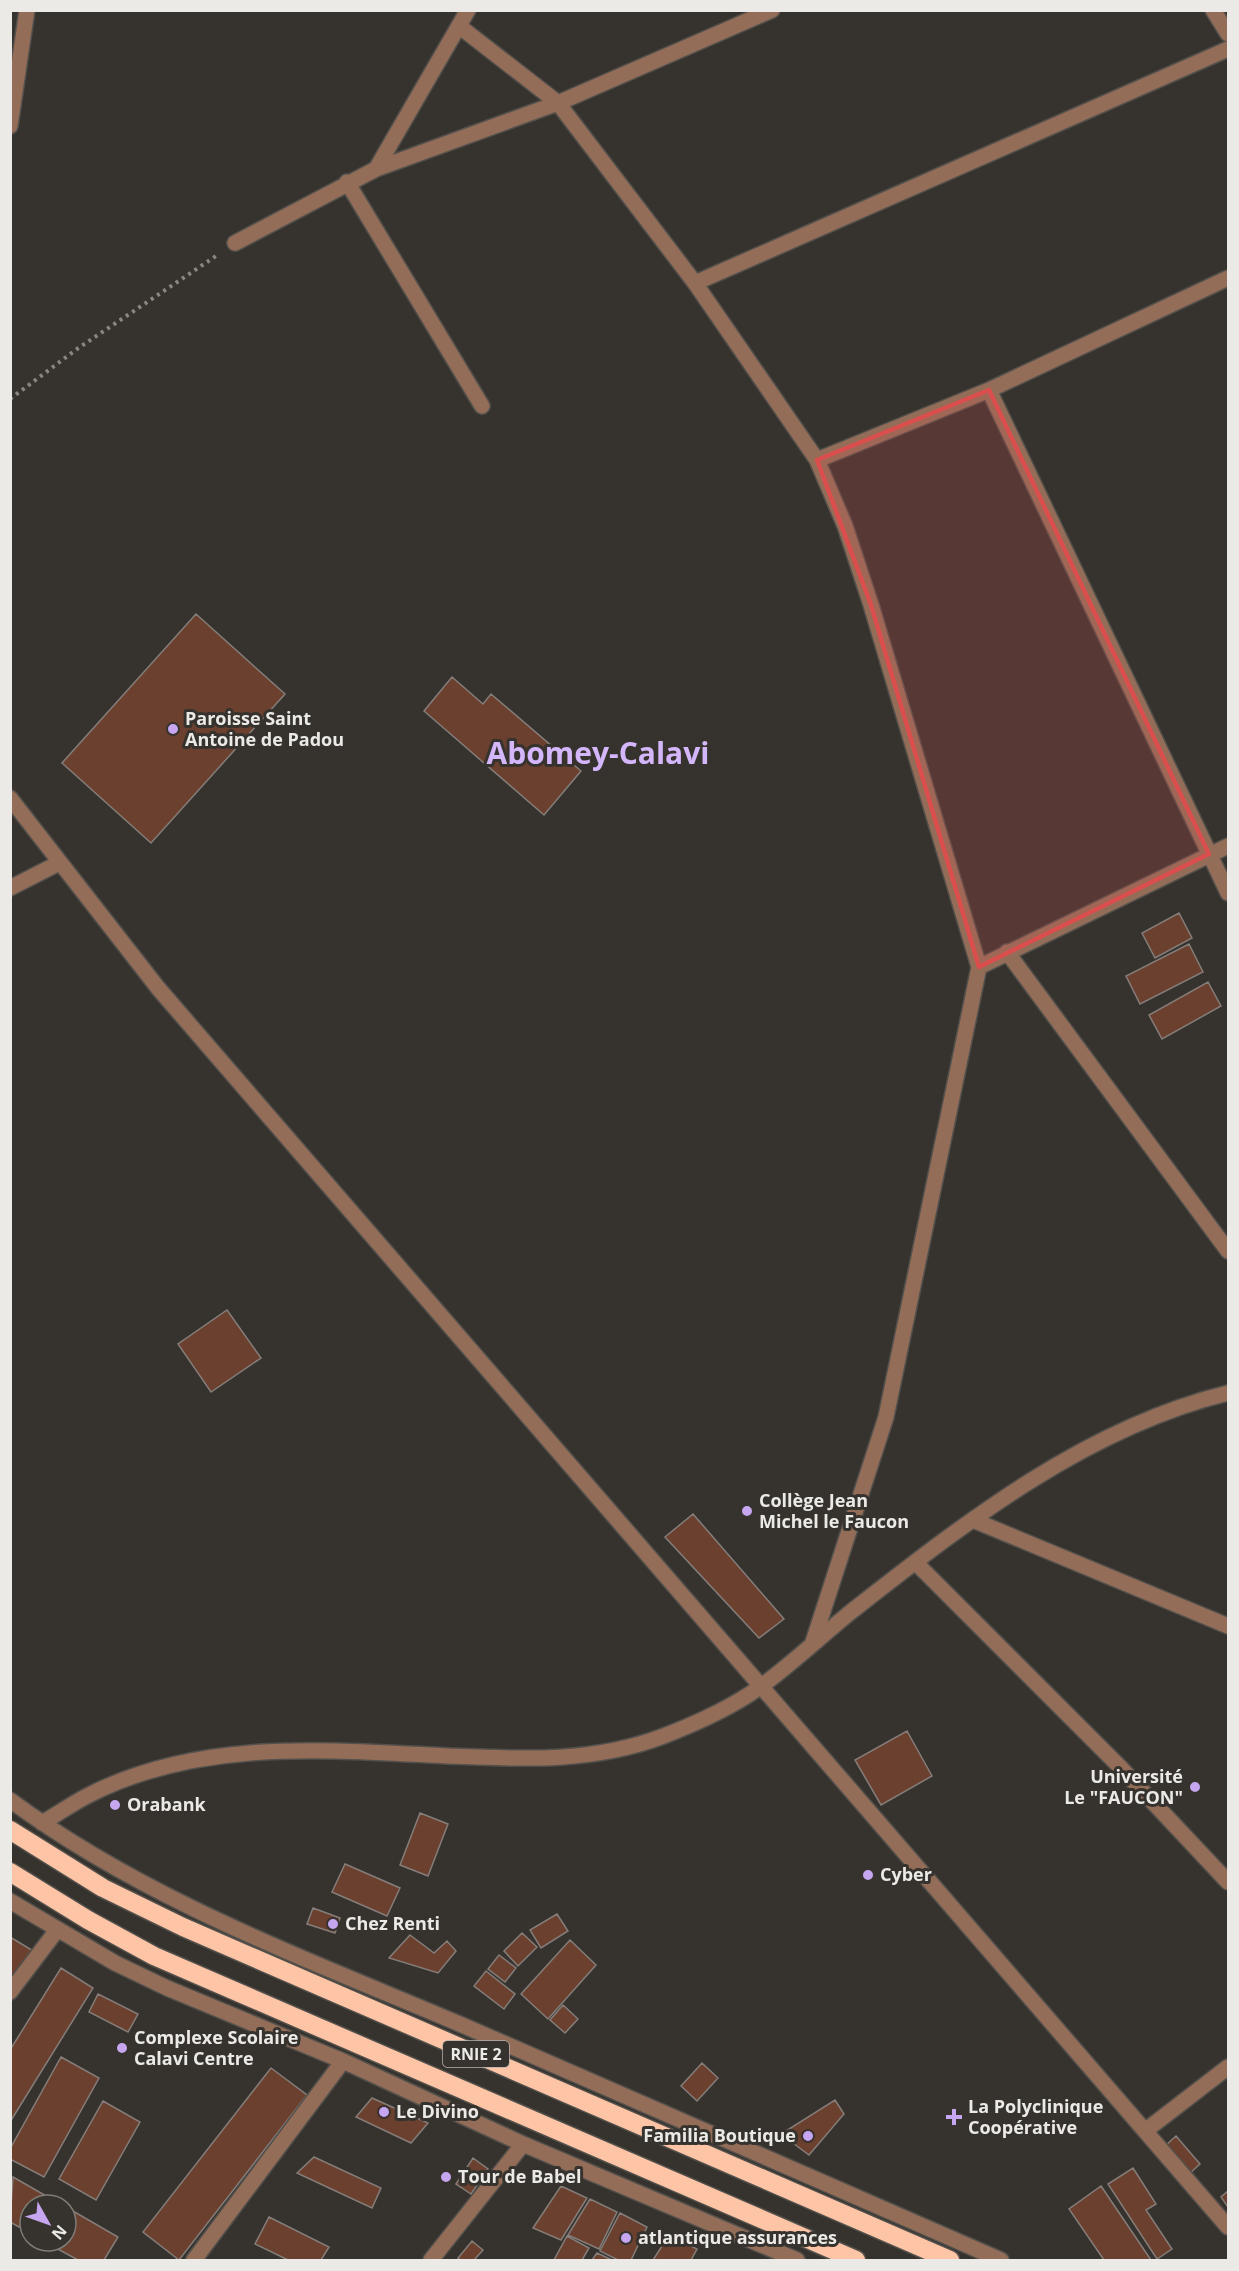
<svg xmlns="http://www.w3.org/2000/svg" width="1239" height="2271" viewBox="0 0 1239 2271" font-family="'Open Sans',sans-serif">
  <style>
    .building { fill: #6c402e; stroke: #847d7a; stroke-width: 1.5 }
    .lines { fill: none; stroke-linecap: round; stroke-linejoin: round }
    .minor-casing { stroke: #53504c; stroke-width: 18 }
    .highway-casing { stroke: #53504c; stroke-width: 21 }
    .path { stroke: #8a8783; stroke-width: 4; stroke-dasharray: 3 4.5; stroke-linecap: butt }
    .minor { stroke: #936d58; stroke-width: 15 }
    .highway { stroke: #fdc5a6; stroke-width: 18 }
    .marked { fill: #da4f4e; fill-opacity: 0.2; stroke: #da4f4e; stroke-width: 4.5; stroke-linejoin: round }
    .poi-dot { fill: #c7a6f0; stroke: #36332e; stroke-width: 2 }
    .labels { text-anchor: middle; stroke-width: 6; stroke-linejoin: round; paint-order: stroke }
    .shield { fill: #36332e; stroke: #b5b3b0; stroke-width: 1.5 }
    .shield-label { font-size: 16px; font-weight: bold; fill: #eceae7 }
    .poi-label { font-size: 18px; font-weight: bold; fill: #eceae7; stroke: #36332e; text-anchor: start }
    .town-label { font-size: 30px; font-weight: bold; fill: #d4b6fb; stroke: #36332e }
  </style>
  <rect width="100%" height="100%" fill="#36332e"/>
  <path class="building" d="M 196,614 L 285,694 L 151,843 L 62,763 Z
    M 452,677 L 483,704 L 491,694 L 581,771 L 544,815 L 424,711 Z
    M 1179,913 L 1192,938 L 1155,958 L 1142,933 Z
    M 1189,944 L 1203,972 L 1140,1004 L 1126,976 Z
    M 1208,982 L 1221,1006 L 1162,1039 L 1149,1015 Z
    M 227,1310 L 261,1358 L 211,1392 L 178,1344 Z
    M 693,1514 L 784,1619 L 759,1638 L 665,1537 Z
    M 907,1731 L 932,1776 L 881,1805 L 855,1760 Z
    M 420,1813 L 448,1824 L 428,1876 L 400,1865 Z
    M 345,1864 L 400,1888 L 387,1916 L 332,1892 Z
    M 313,1908 L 340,1918 L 335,1933 L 307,1924 Z
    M 557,1914 L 568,1931 L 541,1948 L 530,1930 Z
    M 522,1933 L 537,1947 L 518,1966 L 504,1951 Z
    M 410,1935 L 434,1953 L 447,1941 L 456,1951 L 438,1973 L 389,1958 Z
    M 10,1937 L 35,1952 L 10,1986 Z
    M 570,1940 L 596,1965 L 548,2019 L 521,1994 Z
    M 499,1955 L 516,1968 L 505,1982 L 488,1969 Z
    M 61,1968 L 93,1988 L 10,2122 L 10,2050 Z
    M 486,1971 L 515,1994 L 504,2009 L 474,1986 Z
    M 98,1994 L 138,2014 L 128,2032 L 89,2012 Z
    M 563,2005 L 578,2019 L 565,2033 L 550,2020 Z
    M 61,2057 L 99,2078 L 44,2177 L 10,2159 L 10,2149 Z
    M 702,2063 L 718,2078 L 697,2101 L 681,2086 Z
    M 271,2068 L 307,2095 L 179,2260 L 143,2232 Z
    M 372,2098 L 428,2123 L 411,2143 L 356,2117 Z
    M 835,2100 L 844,2114 L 809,2155 L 781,2134 Z
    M 103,2101 L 140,2122 L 96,2200 L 59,2179 Z
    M 1176,2136 L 1200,2164 L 1189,2174 L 1165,2146 Z
    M 314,2157 L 381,2188 L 372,2208 L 297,2173 Z
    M 473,2158 L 488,2169 L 471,2194 L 456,2184 Z
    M 1133,2168 L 1156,2204 L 1146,2210 L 1172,2249 L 1157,2259 L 1108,2184 Z
    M 13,2177 L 62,2205 L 30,2205 L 30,2233 L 10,2222 Z
    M 561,2186 L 587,2198 L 561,2240 L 533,2228 Z
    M 1101,2186 L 1151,2260 L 1104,2260 L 1069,2209 Z
    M 1228,2191 L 1228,2207 L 1221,2197 Z
    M 590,2199 L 617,2212 L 599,2249 L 568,2235 Z
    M 66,2207 L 118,2237 L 104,2260 L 78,2260 L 43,2241 L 66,2241 Z
    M 620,2213 L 647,2227 L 631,2260 L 618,2260 L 600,2251 Z
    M 269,2217 L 329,2247 L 321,2260 L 288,2260 L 255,2244 Z
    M 669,2235 L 697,2249 L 691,2260 L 653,2260 Z
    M 567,2236 L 589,2248 L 582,2260 L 554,2260 Z
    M 472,2241 L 483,2250 L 474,2260 L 461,2260 L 458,2258 Z
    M 597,2253 L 612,2260 L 592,2260 Z"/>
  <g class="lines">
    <g class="minor-casing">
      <path id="minor" d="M 1213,10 L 1228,34
        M 459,26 L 558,103 L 695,283 L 817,460 L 845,526 L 871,605 L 979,967 L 886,1417 L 813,1642
        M 10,126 L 27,10
        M 376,169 L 468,10
        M 347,182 L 482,406
        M 235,243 L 376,169 L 558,103 L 772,10
        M 695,283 L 1228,49
        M 989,390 L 1228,893
        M 817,460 L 989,390 L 1228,278
        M 10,798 L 158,988 L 1228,2227
        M 10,888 L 59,863
        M 1007,952 L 1228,1251
        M 979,967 L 1228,846
        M 973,1520 L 1228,1626
        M 915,1562 L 1119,1766 L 1228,1882
        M 10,1800 C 147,1901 307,1959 462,2025 C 642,2102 821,2182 1001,2260
        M 42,1823 C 57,1814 72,1804 87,1796 C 198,1738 327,1750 448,1756 C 521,1759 591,1763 661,1737 C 695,1724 731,1708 760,1687 C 792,1664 821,1636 852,1611 C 966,1522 1085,1428 1228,1393
        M 10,1901 L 115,1963 L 167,1988 L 343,2061 L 523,2144 L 797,2260
        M 10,1992 L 57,1930
        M 1145,2131 L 1228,2067
        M 194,2260 L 343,2061
        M 431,2260 L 523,2144"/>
    </g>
    <g class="highway-casing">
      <path id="highway" d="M 10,1830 L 103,1888 L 183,1927 L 950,2260
        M 10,1872 L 88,1920 L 154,1956 L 856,2260"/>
    </g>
    <path class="path" d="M 10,399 L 77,349 L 219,254"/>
    <use href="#minor" class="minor"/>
    <use href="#highway" class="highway"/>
  </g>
  <path class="marked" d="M 989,390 L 1209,854 L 979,967 L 871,605 L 817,460 Z"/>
  <g class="poi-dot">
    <circle cx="173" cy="729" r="6"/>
    <circle cx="747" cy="1511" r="6"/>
    <circle cx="1195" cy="1787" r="6"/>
    <circle cx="115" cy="1805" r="6"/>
    <circle cx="868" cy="1875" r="6"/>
    <circle cx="333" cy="1924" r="6"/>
    <circle cx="122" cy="2048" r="6"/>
    <circle cx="384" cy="2112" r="6"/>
    <path d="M951 2108h6v6h6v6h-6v6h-6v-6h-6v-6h6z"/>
    <circle cx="808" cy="2136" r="6"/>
    <circle cx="446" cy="2177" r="6"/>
    <circle cx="626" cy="2238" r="6"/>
  </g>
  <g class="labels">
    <rect class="shield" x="443" y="2041" width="66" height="26" rx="4.5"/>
    <g class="shield-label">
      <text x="476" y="2060">RNIE 2</text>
    </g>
    <g class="poi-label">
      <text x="185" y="725">Paroisse Saint<tspan x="185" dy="21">Antoine de Padou</tspan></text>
      <text x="759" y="1507">Collège Jean<tspan x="759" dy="21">Michel le Faucon</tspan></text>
      <text x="1183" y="1783" text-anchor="end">Université<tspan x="1183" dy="21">Le "FAUCON"</tspan></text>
      <text x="127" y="1811">Orabank</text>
      <text x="880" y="1881">Cyber</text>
      <text x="345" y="1930">Chez Renti</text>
      <text x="134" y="2044">Complexe Scolaire<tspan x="134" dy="21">Calavi Centre</tspan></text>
      <text x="968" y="2113">La Polyclinique<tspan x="968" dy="21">Coopérative</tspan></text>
      <text x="396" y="2118">Le Divino</text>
      <text x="796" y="2142" text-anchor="end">Familia Boutique</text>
      <text x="458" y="2183">Tour de Babel</text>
      <text x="638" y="2244">atlantique assurances</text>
    </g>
    <g class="town-label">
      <text x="598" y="764">Abomey-Calavi</text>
    </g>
  </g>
  <rect width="1239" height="2271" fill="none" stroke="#eceae7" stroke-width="24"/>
  <g transform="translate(48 2223) rotate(130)"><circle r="28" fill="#36332e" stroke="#7f7c78" stroke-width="1.5"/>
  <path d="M0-4.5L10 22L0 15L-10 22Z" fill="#c7a6f0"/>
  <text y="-9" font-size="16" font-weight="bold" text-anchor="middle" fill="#eceae7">N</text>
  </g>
</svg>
